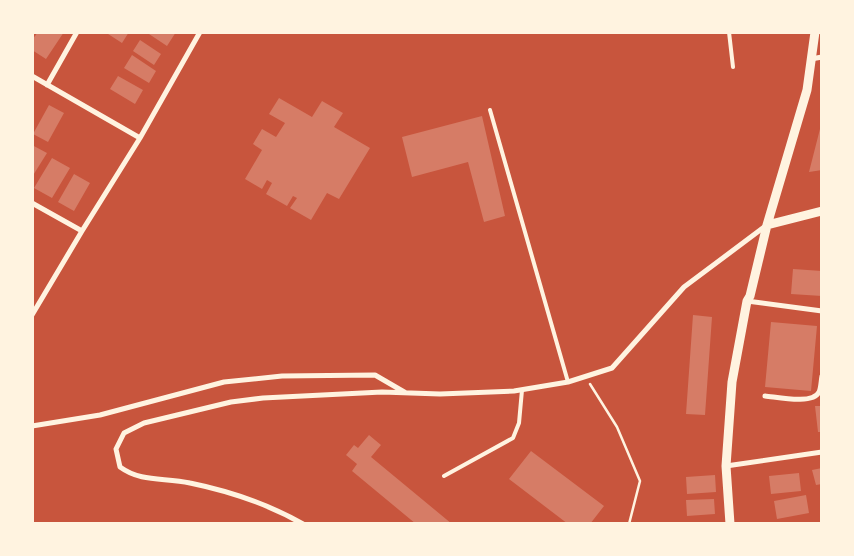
<svg xmlns="http://www.w3.org/2000/svg" width="854" height="556" viewBox="0 0 854 556" font-family="Mulish,sans-serif">
  <style>
    .building { fill: #d67c66 }
    .lines { fill: none; stroke-linecap: round; stroke-linejoin: round }
    .path { stroke: #fff3e0; stroke-width: 2.5 }
    .service { stroke: #fff3e0; stroke-width: 4 }
    .minor { stroke: #fff3e0; stroke-width: 5 }
    .tertiary { stroke: #fff3e0; stroke-width: 9 }
  </style>
  <rect width="100%" height="100%" fill="#c8553d"/>
  <path class="building" d="M 38,32 L 64,32 L 46,59 L 32,50 L 32,40 Z
    M 105,32 L 129,32 L 122,43 Z
    M 146,32 L 176,32 L 167,46 Z
    M 140,40 L 161,54 L 154,65 L 133,51 Z
    M 132,55 L 156,71 L 149,83 L 124,68 Z
    M 118,76 L 143,90 L 135,104 L 110,89 Z
    M 279,98 L 312,117 L 322,101 L 343,113 L 334,127 L 370,148 L 339,199 L 327,193 L 311,220 L 290,208 L 297,198 L 293,196 L 287,206 L 266,194 L 272,183 L 267,180 L 262,189 L 245,179 L 262,150 L 253,144 L 262,129 L 276,137 L 285,123 L 269,114 Z
    M 49,105 L 64,113 L 48,142 L 33,134 Z
    M 482,116 L 505,216 L 484,222 L 468,162 L 412,177 L 402,137 Z
    M 821,125 L 822,170 L 809,172 Z
    M 32,145 L 47,153 L 32,177 Z
    M 52,158 L 70,168 L 52,198 L 34,188 Z
    M 74,174 L 90,183 L 74,211 L 58,202 Z
    M 793,269 L 822,271 L 822,296 L 791,294 Z
    M 693,315 L 712,317 L 705,415 L 686,414 Z
    M 771,322 L 817,326 L 811,391 L 765,387 Z
    M 815,406 L 822,406 L 822,432 L 818,432 Z
    M 369,435 L 381,445 L 371,457 L 452,524 L 416,524 L 352,471 L 357,464 L 346,455 L 354,445 L 358,448 Z
    M 531,451 L 604,506 L 590,524 L 568,524 L 509,479 Z
    M 822,468 L 822,484 L 816,485 L 812,470 Z
    M 799,473 L 801,491 L 771,494 L 769,476 Z
    M 715,475 L 716,492 L 687,494 L 686,477 Z
    M 806,495 L 809,513 L 777,519 L 774,501 Z
    M 714,499 L 715,514 L 687,516 L 686,500 Z"/>
  <g class="lines">
    <path class="path" d="M 590,384 L 617,427 L 640,481 L 629,524"/>
    <path class="service" d="M 729,32 L 733,67
      M 490,110 L 568,382
      M 444,476 L 513,438 L 519,423 L 522,390"/>
    <path class="minor" d="M 811,59 L 822,57
      M 32,76 L 140,138
      M 47,85 L 77,32
      M 32,203 L 82,231
      M 747,301 L 822,311
      M 32,315 L 82,231 L 140,138 L 200,32
      M 765,396 C 777,397 813,405 819,392 C 821,388 821,381 822,376
      M 32,426 L 100,415 L 224,382 L 282,376 L 375,375 L 406,393
      M 726,466 L 822,452
      M 303,524 C 268,504 229,491 190,483 C 165,477 142,483 120,467 L 116,449 L 124,433 L 144,423 L 231,402 L 263,398 L 382,392 L 440,394 L 514,391 L 568,382 L 612,368 L 684,287 L 767,225"/>
    <path class="tertiary" d="M 767,225 L 822,211
      M 730,524 L 726,466 L 732,382 L 747,301 L 750,296 L 767,225 L 807,90 L 815,32"/>
  </g>
  <rect width="854" height="556" fill="none" stroke="#fff3e0" stroke-width="68"/>
</svg>
